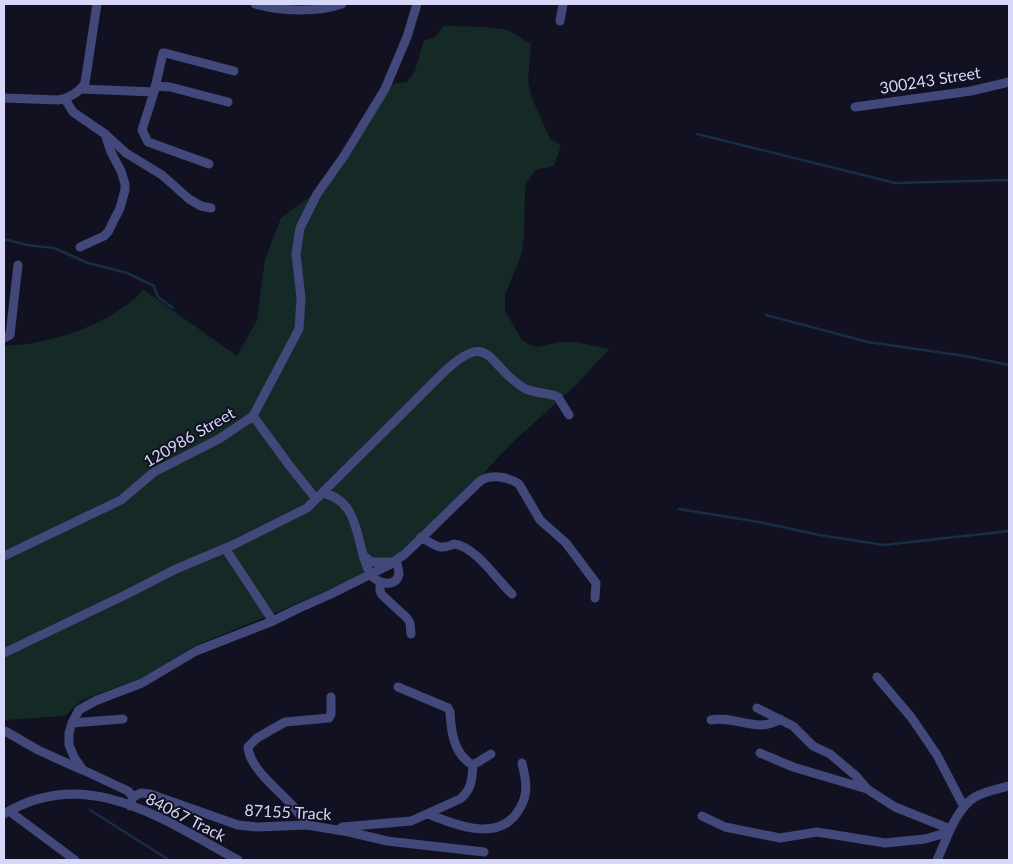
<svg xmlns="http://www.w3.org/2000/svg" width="1013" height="864" viewBox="0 0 1013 864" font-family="Lato,sans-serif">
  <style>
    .green { fill: #152a26 }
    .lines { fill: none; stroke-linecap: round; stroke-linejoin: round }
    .stream { stroke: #162f45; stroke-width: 2.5 }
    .street { stroke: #42487a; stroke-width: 9 }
    .labels { text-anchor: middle; stroke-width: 4; stroke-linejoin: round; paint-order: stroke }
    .street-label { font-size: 16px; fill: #d6d7f9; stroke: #111121 }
  </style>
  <rect width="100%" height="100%" fill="#111121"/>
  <path class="green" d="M 444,26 L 488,27 L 508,30 L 531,44 L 528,80 L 531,96 L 550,139 L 561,145 L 554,166 L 535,170 L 526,184 L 525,191 L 524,237 L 522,253 L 505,295 L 505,311 L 522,340 L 530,345 L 537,347 L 560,342 L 576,342 L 609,349 L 576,385 L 515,440 L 470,487 L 395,558 L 385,565 L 271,615 L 194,646 L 142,678 L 82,700 L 65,716 L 4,720 L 4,345 C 16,346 26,344 38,342 C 78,334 115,318 144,290 L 237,356 L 257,320 L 265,259 L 281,218 L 328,184 L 393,84 L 407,82 L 415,71 L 424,40 L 434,38 Z"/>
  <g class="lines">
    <path class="stream" d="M 697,134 L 895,183 L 1009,180
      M 4,239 L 27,245 L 54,248 L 88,263 L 127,273 L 154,286 L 158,297 L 173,308
      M 766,315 L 868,342 L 965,356 L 1009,365
      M 679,509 L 759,522 L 819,535 L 884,545 L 1009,531
      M 90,810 L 169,860"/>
    <path class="street" d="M 255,4 C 282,11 315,13 342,4
      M 560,21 L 563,4
      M 155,86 L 170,87 L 228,102
      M 82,89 L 154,92
      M 4,98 L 58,100 C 69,98 80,92 85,83 L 97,4
      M 65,99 L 73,112 L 105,134 L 111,152 L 121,171 L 125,184 L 125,190 L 120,208 L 108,232 L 104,236 L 80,247
      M 855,107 L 971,91 L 1009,82
      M 105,134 L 126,153 L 162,175 L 189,199 L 201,206 L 211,208
      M 209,164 L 148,142 L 142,130 L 154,92 L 163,53 L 165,53 L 234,71
      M 4,338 L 10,335 L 18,265
      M 253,416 L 289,465 L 316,499
      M 323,493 C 354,500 356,529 363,555
      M 421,537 C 435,545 439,551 454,544 C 475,546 497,580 512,594
      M 225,548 L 273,621
      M 363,555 L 371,562 L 397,562 C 397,566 399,570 399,574 C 396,589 376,583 370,574 C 367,568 365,561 363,555 Z
      M 4,556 L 121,500 L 154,472 L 219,439 L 253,416 L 299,329 L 301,298 L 296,254 L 300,228 L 317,194 L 344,156 L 385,89 L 407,37 L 417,4
      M 380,582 L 380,591 L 382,595 L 407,618 L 410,623 L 411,634
      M 4,653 L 125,595 L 176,569 L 233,545 L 307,508 L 445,371 C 491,328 487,366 524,388 C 535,394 547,392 558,397 L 569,415
      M 877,677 L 911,717 L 937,755 L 964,807
      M 398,687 L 448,708 L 450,712 C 451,732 454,755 473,765
      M 757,708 L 793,726 L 813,746 L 830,754 L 856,776 L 867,789 L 895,807 L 950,829
      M 123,719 L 72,723 L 69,733 L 69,745 L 74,757 L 83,770 L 128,791 L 133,797
      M 711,720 C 734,715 760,734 780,719
      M 72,723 L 79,710 L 95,701 L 142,683 L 196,651 L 273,621 L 295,610 L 331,594 L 389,565 L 405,554 L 479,482 C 490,473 508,477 519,484 L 540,520 L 566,543 L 596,583 L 595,598
      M 5,731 L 38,750 L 82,770
      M 760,753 L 793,767 L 867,789
      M 130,806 L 133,797 L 141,793 L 150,794 L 238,825 L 257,827 L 307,825 L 349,832 L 387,841 L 484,852
      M 9,811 L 75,860
      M 429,813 L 433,816 C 461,827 502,842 520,808 C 529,793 526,780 522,763
      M 4,814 C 88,763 165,821 238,860
      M 702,816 L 725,827 L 780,838 L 817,832 L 885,843 L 925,839 L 949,832
      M 307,825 C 302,818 297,810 290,803 C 277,789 249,767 248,747 L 257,738 L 285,722 L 329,718 L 331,714 L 331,697
      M 342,827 L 411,821 L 460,799 C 472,790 472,778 473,765 L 491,754
      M 937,860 C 946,841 956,808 975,797 C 985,791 998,789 1009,786"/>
  </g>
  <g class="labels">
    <g class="street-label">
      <text transform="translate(930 80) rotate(-9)" y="6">300243 Street</text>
      <text transform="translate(189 437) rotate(-30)" y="6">120986 Street</text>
      <text transform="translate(288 812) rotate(3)" y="6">87155 Track</text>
      <text transform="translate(186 817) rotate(27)" y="6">84067 Track</text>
    </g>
  </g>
  <rect width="1013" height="864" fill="none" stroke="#d6d7f9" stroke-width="10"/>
</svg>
